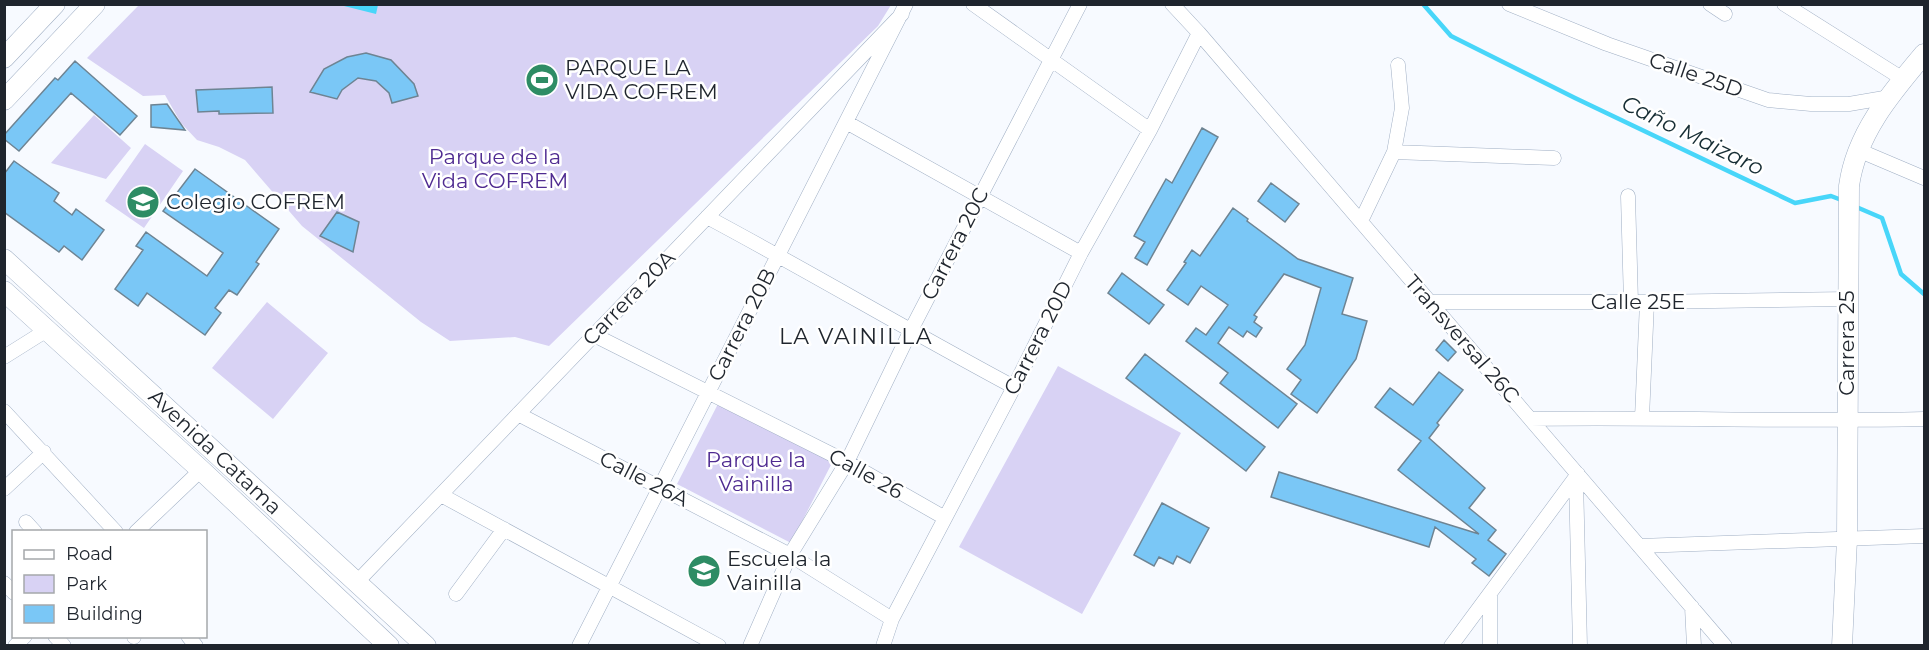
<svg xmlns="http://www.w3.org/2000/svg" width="1929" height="650" viewBox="0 0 1929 650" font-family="Montserrat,sans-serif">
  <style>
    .green { fill: #d8d2f4 }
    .water { fill: #48d6f9 }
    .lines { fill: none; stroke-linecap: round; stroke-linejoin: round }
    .stream { stroke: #48d6f9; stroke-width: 4.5 }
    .building { fill: #7ac7f6; stroke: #6e8493; stroke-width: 1.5 }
    .street-casing { stroke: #a0afc4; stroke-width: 15 }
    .secondary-casing { stroke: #a0afc4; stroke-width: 21 }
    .street { stroke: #fff; stroke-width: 14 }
    .secondary { stroke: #fff; stroke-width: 20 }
    .labels { text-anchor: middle; stroke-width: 5; stroke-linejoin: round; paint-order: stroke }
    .poi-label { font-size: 21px; fill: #1f252d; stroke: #fff; text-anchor: start }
    .street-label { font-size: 21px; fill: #1f252d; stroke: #fff }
    .park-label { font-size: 21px; fill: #4f2b91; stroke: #fff }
    .water-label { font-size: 22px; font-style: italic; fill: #162d34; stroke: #fff }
    .neighbourhood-label { font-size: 22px; letter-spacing: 1.5px; fill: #1f252d; stroke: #fff }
  </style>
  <rect width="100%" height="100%" fill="#f7faff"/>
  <path class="green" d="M 139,5 L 891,5 L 878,26 L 549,346 L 515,337 L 450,341 L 421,322 L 302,226 L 245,160 L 219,147 L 197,140 L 181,123 L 165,95 L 143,96 L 87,58 Z
    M 94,115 L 131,148 L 106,179 L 51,163 Z
    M 145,144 L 183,171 L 144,228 L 105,201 Z
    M 267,302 L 328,353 L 273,419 L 212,368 Z
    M 1058,366 L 1181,433 L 1082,614 L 959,547 Z
    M 720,400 L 834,459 L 791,543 L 677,484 Z"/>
  <path class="water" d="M 340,5 L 340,4 L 378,5 L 376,14 Z"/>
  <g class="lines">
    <path class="stream" d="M 1423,4 L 1451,36 L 1575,98 L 1795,203 L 1831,196 L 1844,201
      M 1854,206 L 1882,218 L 1901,274 L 1924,294"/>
  </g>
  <path class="building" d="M 366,53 L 391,60 L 414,84 L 418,96 L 392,103 L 389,93 L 376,81 L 358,78 L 342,90 L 337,99 L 310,92 L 324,69 L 347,57 Z
    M 75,61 L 137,116 L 120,135 L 71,93 L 19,151 L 4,139 L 4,135 L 55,78 L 58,80 Z
    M 272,87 L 273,113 L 219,114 L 219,111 L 198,112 L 196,90 Z
    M 167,104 L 185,130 L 151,127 L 151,105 Z
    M 1202,128 L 1218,137 L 1147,265 L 1135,258 L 1145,242 L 1134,236 L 1166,179 L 1172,183 Z
    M 14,161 L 59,193 L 54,201 L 72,215 L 76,209 L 104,230 L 82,260 L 64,246 L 59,252 L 4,212 L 4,174 Z
    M 195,169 L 279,229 L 256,262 L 259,264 L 237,295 L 229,290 L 215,308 L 221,313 L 205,335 L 147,293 L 138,306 L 115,289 L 143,250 L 136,246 L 146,232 L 207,276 L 223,253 L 163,211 Z
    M 1271,183 L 1299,204 L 1285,222 L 1258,201 Z
    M 1233,208 L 1248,219 L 1247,221 L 1298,259 L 1353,278 L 1342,314 L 1367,321 L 1356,359 L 1317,413 L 1291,394 L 1301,380 L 1287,369 L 1305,345 L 1321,288 L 1284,274 L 1254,315 L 1257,317 L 1254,322 L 1262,328 L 1256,337 L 1247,331 L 1243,337 L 1229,327 L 1218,343 L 1297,404 L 1278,428 L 1220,383 L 1228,373 L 1186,341 L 1196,328 L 1206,335 L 1228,305 L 1201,286 L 1188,305 L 1167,290 L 1186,263 L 1184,262 L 1192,250 L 1200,256 Z
    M 337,212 L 359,222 L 353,252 L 320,236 Z
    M 1122,273 L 1164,305 L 1149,324 L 1108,293 Z
    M 1444,340 L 1456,352 L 1448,361 L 1436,350 Z
    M 1145,354 L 1265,447 L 1246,471 L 1126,378 Z
    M 1439,372 L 1463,390 L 1437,423 L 1439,425 L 1429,438 L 1485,488 L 1469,508 L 1496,530 L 1488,540 L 1506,554 L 1489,576 L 1472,563 L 1476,559 L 1435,527 L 1429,547 L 1271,497 L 1279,472 L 1479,534 L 1398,470 L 1421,441 L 1375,407 L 1390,388 L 1413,405 Z
    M 1162,503 L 1209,528 L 1190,563 L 1177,556 L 1173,564 L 1159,557 L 1154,566 L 1134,555 Z"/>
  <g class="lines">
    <g class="street-casing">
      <path id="street" d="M 973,4 L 1150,130
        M 1172,4 L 1199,33 L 1725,646
        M 1509,4 L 1607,44 L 1768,100 L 1811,104 L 1849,104 L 1890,97
        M 1710,4 L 1725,14
        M 1784,4 L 1903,79
        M 846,122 L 1081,253
        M 1858,150 L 1924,178
        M 1394,152 L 1554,158
        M 1628,196 L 1631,302
        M 707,217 C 810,272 911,332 1014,387
        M 1361,221 L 1394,152 L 1402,108 L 1398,65
        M 1430,302 L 1647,302 L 1847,299
        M 594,335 L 847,462 L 945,518
        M 4,357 L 47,330
        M 4,411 L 116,532
        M 518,414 L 790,555 L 892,619
        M 1642,418 L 1647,302
        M 1531,419 C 1662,417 1793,422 1924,419
        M 1576,479 L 1580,646
        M 4,489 L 44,452
        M 441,495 L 719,646
        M 26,522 L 35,532
        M 136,532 L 201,470
        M 1639,546 L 1924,536
        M 357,582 L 902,14
        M 4,583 L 14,593
        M 456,594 L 504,529
        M 1490,595 L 1490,646
        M 1692,607 L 1694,646
        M 55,636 L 64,646
        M 134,636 L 134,637
        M 188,636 L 196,646
        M 15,646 L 25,636
        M 579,646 L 906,4
        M 750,646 L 790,555 L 847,462 L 910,332 L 1080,4
        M 883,646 L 892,619 L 1014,387 L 1081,253 L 1150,130 L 1199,33
        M 1451,646 L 1578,474"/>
    </g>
    <g class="secondary-casing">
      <path id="secondary" d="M 4,58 L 55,4
        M 4,100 L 95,4
        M 4,259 L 426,646
        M 4,291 L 201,470 L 389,646
        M 1842,646 L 1847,539 L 1849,186 C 1856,134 1891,93 1924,54"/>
    </g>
    <use href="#street" class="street"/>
    <use href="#secondary" class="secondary"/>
  </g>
  <defs>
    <g id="stadium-disc" transform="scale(1.725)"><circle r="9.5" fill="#2e8c64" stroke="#fff"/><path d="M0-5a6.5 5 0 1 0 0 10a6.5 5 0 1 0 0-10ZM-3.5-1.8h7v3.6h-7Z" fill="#fff"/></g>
    <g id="university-disc" transform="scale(1.725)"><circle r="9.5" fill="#2e8c64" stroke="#fff"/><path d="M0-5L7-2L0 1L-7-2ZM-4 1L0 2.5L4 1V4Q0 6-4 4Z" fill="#fff"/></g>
    <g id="school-disc" transform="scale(1.725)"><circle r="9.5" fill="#2e8c64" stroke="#fff"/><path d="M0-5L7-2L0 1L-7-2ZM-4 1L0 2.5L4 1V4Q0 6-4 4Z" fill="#fff"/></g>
  </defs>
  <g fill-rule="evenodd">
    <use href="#stadium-disc" x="542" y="80"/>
    <use href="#university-disc" x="143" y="202"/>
    <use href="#school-disc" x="704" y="571"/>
  </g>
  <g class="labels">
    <g class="poi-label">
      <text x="565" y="75">PARQUE LA<tspan x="565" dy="24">VIDA COFREM</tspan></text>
      <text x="166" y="209">Colegio COFREM</text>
      <text x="727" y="566">Escuela la<tspan x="727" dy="24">Vainilla</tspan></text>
    </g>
    <g class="street-label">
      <text transform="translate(1696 75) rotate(19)" y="7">Calle 25D</text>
      <text transform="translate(955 244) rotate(-63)" y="7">Carrera 20C</text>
      <text transform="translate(629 298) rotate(-46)" y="7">Carrera 20A</text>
      <text x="1638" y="309">Calle 25E</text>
      <text transform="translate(742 325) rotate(-63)" y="7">Carrera 20B</text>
      <text transform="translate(1038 338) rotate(-63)" y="7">Carrera 20D</text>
      <text transform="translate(1462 339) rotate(49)" y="7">Transversal 26C</text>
      <text transform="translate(1847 343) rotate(-90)" y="7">Carrera 25</text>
      <text transform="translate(215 452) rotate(43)" y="7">Avenida Catama</text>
      <text transform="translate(866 474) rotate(29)" y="7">Calle 26</text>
      <text transform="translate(644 479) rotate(27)" y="7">Calle 26A</text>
    </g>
    <g class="park-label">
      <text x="495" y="164">Parque de la<tspan x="495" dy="24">Vida COFREM</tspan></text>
      <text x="756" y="467">Parque la<tspan x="756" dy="24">Vainilla</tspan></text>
    </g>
    <g class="water-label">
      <text transform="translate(1693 135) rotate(26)" y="8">Caño Maizaro</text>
    </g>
    <g class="neighbourhood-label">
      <text x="856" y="344">LA VAINILLA</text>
    </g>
  </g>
  <rect width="1929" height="650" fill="none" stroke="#1f252d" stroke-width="12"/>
  <rect x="12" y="530" width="195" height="108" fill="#ffffff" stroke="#a5a8ab" stroke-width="1.5"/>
  <rect x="24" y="550" width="30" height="9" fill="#ffffff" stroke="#a5a8ab" stroke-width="1.5"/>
  <text x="66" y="560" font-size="18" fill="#1f252d">Road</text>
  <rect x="24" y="575" width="30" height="18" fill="#d8d2f4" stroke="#a5a8ab" stroke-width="1.5"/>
  <text x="66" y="590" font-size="18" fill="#1f252d">Park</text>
  <rect x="24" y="605" width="30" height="18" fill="#7ac7f6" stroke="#a5a8ab" stroke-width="1.5"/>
  <text x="66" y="620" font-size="18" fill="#1f252d">Building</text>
</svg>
